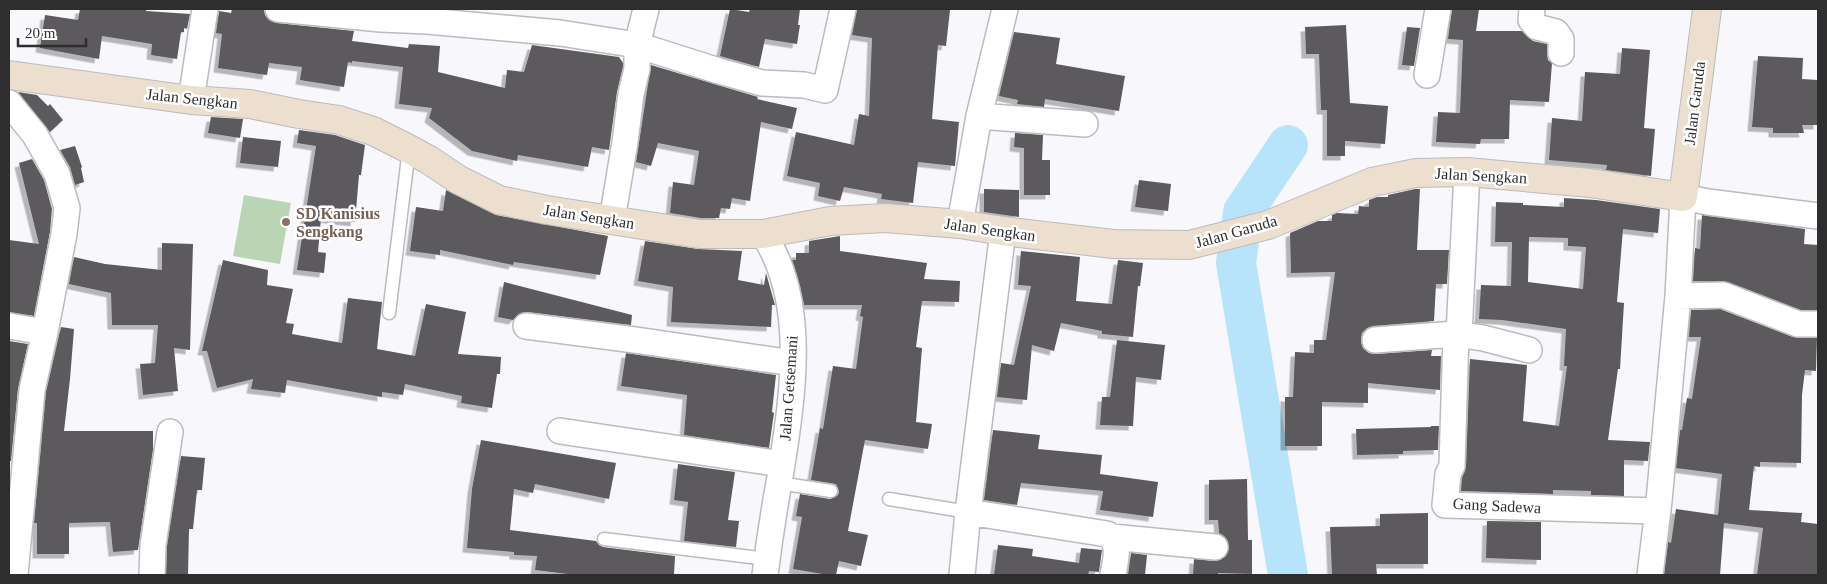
<svg xmlns="http://www.w3.org/2000/svg" width="1827" height="584" viewBox="0 0 1827 584" font-family="'Times New Roman',serif">
  <style>
    .green { fill: #bad5b4 }
    .lines { fill: none; stroke-linecap: round; stroke-linejoin: round }
    .river { stroke: #b7e4fb; stroke-width: 40 }
    .building { fill: #5d5a5d; fill-rule: evenodd; filter: url(#shadow) }
    .lane-casing { stroke: #bbbbbf; stroke-width: 15 }
    .street-casing { stroke: #bbbbbf; stroke-width: 28 }
    .secondary-casing { stroke: #bbbbbf; stroke-width: 30 }
    .lane { stroke: #fff; stroke-width: 12 }
    .street { stroke: #fff; stroke-width: 25 }
    .secondary { stroke: #eddfce; stroke-width: 28 }
    .education-dot { fill: #8d6e63; stroke: #fff; stroke-width: 2 }
    .labels { text-anchor: middle; stroke-width: 5; stroke-linejoin: round; paint-order: stroke }
    .street-label { font-size: 16px; fill: #2e2e2f; stroke: #fff }
    .education-label { font-size: 16px; font-weight: bold; fill: #785e54; stroke: #fff; text-anchor: start }
  </style>
  <defs>
    <filter id="shadow"><feDropShadow dx="-4.5" dy="4.5" stdDeviation="0" flood-color="#0004"/></filter>
  </defs>
  <rect width="100%" height="100%" fill="#f8f8fc"/>
  <path class="green" d="M 244,195 L 291,203 L 280,264 L 233,256 Z"/>
  <g class="lines">
    <path class="river" d="M 1288,575 L 1236,263 L 1243,212 L 1288,145"/>
  </g>
  <path class="building" d="M 80,9 L 146,9 L 146,11 L 190,14 L 187,29 L 184,28 L 184,32 L 181,32 L 177,59 L 151,55 L 152,44 L 102,36 L 99,59 L 40,48 L 45,15 L 78,20 Z
    M 232,9 L 264,9 L 265,15 L 269,20 L 277,23 L 354,31 L 352,41 L 408,48 L 409,44 L 440,46 L 438,72 L 505,88 L 507,70 L 524,72 L 532,45 L 619,57 L 623,63 L 623,67 L 617,92 L 609,150 L 592,147 L 588,167 L 518,155 L 517,161 L 472,151 L 429,118 L 432,108 L 399,104 L 403,67 L 352,61 L 352,63 L 348,62 L 344,87 L 300,80 L 302,67 L 269,63 L 267,75 L 218,68 L 222,34 L 216,33 L 219,11 L 231,13 Z
    M 730,9 L 749,12 L 750,9 L 800,9 L 798,25 L 800,25 L 797,44 L 765,39 L 759,67 L 720,56 Z
    M 857,9 L 950,10 L 946,46 L 938,45 L 932,119 L 959,122 L 955,166 L 918,162 L 913,203 L 881,199 L 882,194 L 844,187 L 840,201 L 818,196 L 820,183 L 787,176 L 796,132 L 854,145 L 859,114 L 869,116 L 872,38 L 852,35 Z
    M 1452,9 L 1479,9 L 1476,31 L 1522,31 L 1533,41 L 1547,44 L 1547,53 L 1548,60 L 1552,63 L 1549,102 L 1510,100 L 1509,139 L 1481,139 L 1480,144 L 1436,142 L 1438,112 L 1460,113 L 1463,40 L 1448,39 Z
    M 1346,25 L 1350,103 L 1388,106 L 1385,144 L 1345,141 L 1345,156 L 1327,156 L 1327,110 L 1321,110 L 1319,54 L 1306,54 L 1305,27 Z
    M 1407,27 L 1420,28 L 1414,66 L 1402,65 Z
    M 1014,32 L 1060,38 L 1056,64 L 1125,76 L 1119,111 L 1045,99 L 1044,107 L 1017,104 L 1018,100 L 999,96 Z
    M 1622,48 L 1650,50 L 1644,128 L 1655,129 L 1651,176 L 1606,170 L 1607,165 L 1549,160 L 1552,118 L 1582,121 L 1585,72 L 1620,74 Z
    M 1758,56 L 1803,58 L 1802,79 L 1818,80 L 1818,125 L 1802,125 L 1804,133 L 1773,133 L 1773,128 L 1752,127 Z
    M 651,65 L 758,97 L 757,99 L 797,108 L 792,129 L 761,122 L 750,201 L 732,198 L 730,209 L 721,208 L 719,218 L 701,218 L 670,213 L 673,182 L 694,185 L 699,151 L 658,143 L 651,166 L 636,162 Z
    M 18,92 L 37,95 L 48,106 L 50,104 L 63,120 L 50,132 Z
    M 211,117 L 243,119 L 240,138 L 208,133 Z
    M 299,130 L 335,135 L 365,145 L 361,175 L 359,175 L 355,222 L 321,218 L 318,252 L 326,253 L 324,273 L 297,270 L 316,146 L 297,143 Z
    M 1015,133 L 1043,135 L 1042,160 L 1050,160 L 1050,195 L 1024,195 L 1024,148 L 1014,147 Z
    M 243,137 L 281,141 L 278,167 L 240,163 Z
    M 75,146 L 82,167 L 81,168 L 84,182 L 75,185 L 70,167 L 60,150 Z
    M 32,159 L 44,180 L 52,209 L 50,232 L 34,316 L 9,312 L 9,240 L 39,244 L 19,163 Z
    M 1139,180 L 1171,184 L 1168,211 L 1135,207 Z
    M 984,189 L 1019,190 L 1019,217 L 984,212 Z
    M 1415,189 L 1420,189 L 1417,250 L 1449,250 L 1447,284 L 1436,284 L 1434,321 L 1373,326 L 1367,328 L 1362,333 L 1361,342 L 1363,348 L 1369,353 L 1376,354 L 1432,350 L 1431,356 L 1441,356 L 1440,390 L 1368,383 L 1368,403 L 1322,402 L 1322,446 L 1285,446 L 1285,397 L 1293,397 L 1295,352 L 1314,353 L 1314,340 L 1326,340 L 1335,272 L 1291,273 L 1290,233 L 1318,221 L 1332,221 L 1332,215 L 1337,213 L 1358,214 L 1359,206 L 1369,207 L 1369,200 L 1377,197 L 1388,197 L 1388,195 Z
    M 446,190 L 496,215 L 608,236 L 600,275 L 514,262 L 513,265 L 440,250 L 440,255 L 410,251 L 416,207 L 443,211 Z
    M 1564,198 L 1596,200 L 1660,209 L 1658,233 L 1623,229 L 1617,302 L 1624,303 L 1620,369 L 1618,369 L 1608,440 L 1650,442 L 1648,461 L 1624,460 L 1624,496 L 1591,495 L 1591,491 L 1553,490 L 1553,494 L 1461,491 L 1462,478 L 1466,466 L 1470,359 L 1527,365 L 1523,421 L 1559,426 L 1567,366 L 1564,366 L 1566,329 L 1502,320 L 1479,319 L 1481,285 L 1511,286 L 1512,242 L 1495,242 L 1496,202 L 1523,203 L 1523,205 L 1564,207 ZM 1529,237 L 1568,238 L 1568,246 L 1586,247 L 1583,289 L 1528,282 Z
    M 1702,215 L 1805,229 L 1804,244 L 1818,245 L 1818,310 L 1801,310 L 1728,282 L 1693,281 L 1695,248 L 1700,249 Z
    M 840,236 L 840,251 L 927,263 L 924,279 L 960,281 L 959,302 L 922,301 L 916,347 L 922,348 L 916,422 L 932,424 L 928,449 L 865,440 L 848,531 L 868,535 L 861,566 L 839,561 L 836,575 L 828,575 L 793,569 L 802,517 L 796,516 L 800,494 L 830,499 L 837,496 L 839,493 L 838,488 L 836,484 L 811,480 L 820,428 L 823,429 L 833,366 L 856,369 L 863,317 L 860,316 L 862,305 L 804,305 L 800,286 L 792,260 L 796,260 L 796,253 L 809,253 L 809,241 Z
    M 645,241 L 698,249 L 742,251 L 738,280 L 764,285 L 766,273 L 775,305 L 772,305 L 771,327 L 671,322 L 673,287 L 638,281 Z
    M 162,243 L 193,244 L 190,350 L 174,348 L 178,391 L 143,395 L 140,364 L 155,363 L 158,325 L 112,325 L 111,293 L 69,284 L 74,257 L 105,264 L 162,270 Z
    M 1021,251 L 1080,257 L 1076,301 L 1112,304 L 1118,260 L 1143,263 L 1140,286 L 1138,286 L 1133,337 L 1102,334 L 1102,331 L 1061,323 L 1054,351 L 1032,345 L 1027,400 L 997,397 L 1001,363 L 1014,365 L 1031,286 L 1018,285 Z
    M 223,260 L 268,270 L 267,285 L 293,289 L 286,323 L 294,324 L 292,334 L 342,343 L 348,298 L 382,302 L 377,349 L 415,356 L 426,304 L 466,312 L 458,354 L 501,357 L 500,374 L 497,374 L 492,408 L 461,403 L 462,396 L 405,384 L 403,395 L 382,392 L 382,397 L 287,380 L 285,393 L 251,389 L 253,379 L 217,388 L 207,351 L 202,351 Z
    M 504,282 L 632,315 L 631,325 L 528,312 L 520,313 L 513,320 L 498,317 Z
    M 1720,309 L 1793,337 L 1817,338 L 1816,371 L 1805,370 L 1802,395 L 1801,463 L 1760,462 L 1760,467 L 1754,466 L 1749,510 L 1802,513 L 1801,522 L 1818,524 L 1818,575 L 1757,575 L 1763,528 L 1724,523 L 1720,575 L 1664,575 L 1668,542 L 1671,543 L 1676,509 L 1718,515 L 1722,474 L 1676,468 L 1680,430 L 1682,430 L 1687,398 L 1692,399 L 1701,337 L 1689,337 L 1691,310 Z
    M 61,327 L 74,329 L 70,379 L 64,431 L 153,431 L 153,450 L 138,550 L 113,552 L 110,522 L 69,523 L 69,554 L 37,554 L 37,523 L 34,523 L 46,392 Z
    M 1117,340 L 1165,345 L 1161,380 L 1136,377 L 1133,426 L 1100,425 L 1102,397 L 1110,397 Z
    M 9,341 L 28,344 L 18,389 L 11,461 L 9,461 Z
    M 626,353 L 776,375 L 772,412 L 774,413 L 769,448 L 684,435 L 687,395 L 621,386 Z
    M 1431,426 L 1439,426 L 1438,450 L 1403,451 L 1403,454 L 1357,455 L 1356,429 L 1431,427 Z
    M 993,430 L 1040,435 L 1038,449 L 1102,455 L 1100,474 L 1158,482 L 1153,517 L 1100,510 L 1103,491 L 1021,483 L 1017,505 L 984,500 Z
    M 481,440 L 616,463 L 609,499 L 535,484 L 533,493 L 514,489 L 510,530 L 596,541 L 599,545 L 603,547 L 675,556 L 674,575 L 576,575 L 535,570 L 537,556 L 514,555 L 514,552 L 467,548 L 472,489 Z
    M 181,456 L 205,458 L 202,490 L 197,490 L 193,529 L 189,529 L 188,575 L 166,575 L 167,546 Z
    M 678,464 L 735,472 L 728,520 L 739,521 L 736,547 L 684,541 L 688,502 L 674,500 Z
    M 1247,479 L 1248,540 L 1252,540 L 1252,574 L 1218,573 L 1218,575 L 1193,575 L 1194,559 L 1214,561 L 1220,560 L 1226,556 L 1229,549 L 1228,541 L 1224,536 L 1219,533 L 1218,520 L 1209,520 L 1209,480 Z
    M 1428,513 L 1428,564 L 1376,564 L 1377,575 L 1332,575 L 1330,527 L 1380,526 L 1380,514 Z
    M 1487,521 L 1541,522 L 1541,560 L 1486,558 Z
    M 998,545 L 1033,549 L 1032,556 L 1079,563 L 1081,548 L 1102,550 L 1099,572 L 1089,571 L 1088,575 L 994,575 Z
    M 1131,553 L 1147,555 L 1145,575 L 1128,575 Z"/>
  <g class="lines">
    <g class="lane-casing">
      <path id="lane" d="M 389,313 L 409,149
        M 779,483 L 831,491
        M 889,499 L 968,512
        M 604,539 L 767,559"/>
    </g>
    <g class="street-casing">
      <path id="street" d="M 278,9 L 381,19 L 427,21 L 560,33 L 637,45 L 719,71 L 762,83 L 804,85 L 825,90 L 843,9
        M 1532,9 L 1531,20 L 1537,27 L 1556,32 L 1561,39 L 1561,53
        M 1427,75 L 1438,9
        M 191,100 L 205,9
        M 9,103 L 35,135 L 57,174 L 67,208 L 64,234 L 45,332 L 32,390 L 15,575
        M 979,116 L 1085,124
        M 612,220 L 625,142 L 631,94 L 637,69 L 637,45 L 646,9
        M 960,224 L 979,116 L 1005,9
        M 763,234 C 809,302 792,401 780,477 C 774,510 769,542 765,575
        M 1678,296 L 1723,295 L 1798,324 L 1818,324
        M 9,326 L 45,332
        M 526,326 L 635,340 L 793,363
        M 1456,334 L 1452,466 L 1448,474 L 1445,505 L 1658,511
        M 1459,335 L 1467,172
        M 1375,340 L 1456,334 L 1483,338 L 1529,350
        M 560,431 L 782,464
        M 968,512 L 1107,534 C 1122,544 1115,560 1113,575
        M 1112,537 L 1215,547
        M 152,575 L 153,545 L 170,432
        M 962,575 L 968,512 L 1003,231
        M 1650,575 L 1659,501 L 1678,296 L 1683,197 L 1708,202 L 1818,216"/>
    </g>
    <g class="secondary-casing">
      <path id="secondary" d="M 9,75 L 191,100 L 250,104 L 299,114 L 339,120 L 373,131 L 405,147 L 429,160 L 459,180 L 499,200 L 547,210 L 700,234 L 763,234 L 830,221 L 885,218 L 960,224 L 1003,231 L 1113,244 L 1189,245 L 1268,225 L 1372,182 L 1416,173 L 1467,172 L 1590,183 L 1683,197 L 1707,9"/>
    </g>
    <use href="#lane" class="lane"/>
    <use href="#street" class="street"/>
    <use href="#secondary" class="secondary"/>
  </g>
  <circle class="education-dot" cx="286" cy="222" r="5"/>
  <g class="labels">
    <g class="street-label">
      <text transform="translate(192 98) rotate(6)" y="6">Jalan Sengkan</text>
      <text transform="translate(1694 103) rotate(-83)" y="6">Jalan Garuda</text>
      <text transform="translate(1481 175) rotate(3)" y="6">Jalan Sengkan</text>
      <text transform="translate(589 216) rotate(9)" y="6">Jalan Sengkan</text>
      <text transform="translate(990 229) rotate(8)" y="6">Jalan Sengkan</text>
      <text transform="translate(1236 231) rotate(-16)" y="6">Jalan Garuda</text>
      <text transform="translate(788 388) rotate(-86)" y="6">Jalan Getsemani</text>
      <text transform="translate(1497 505) rotate(3)" y="6">Gang Sadewa</text>
    </g>
    <g class="education-label">
      <text x="296" y="219">SD Kanisius<tspan x="296" dy="18">Sengkang</tspan></text>
    </g>
  </g>
  <rect width="1827" height="584" fill="none" stroke="#2e2e2f" stroke-width="20"/>
  <path d="M18 38v8h68v-8" fill="none" stroke="#2e2e2f" stroke-width="2.5"/>
  <text x="25" y="38" font-size="15" fill="#2e2e2f" stroke="#ffffff" stroke-width="4" paint-order="stroke">20 m</text>
</svg>
